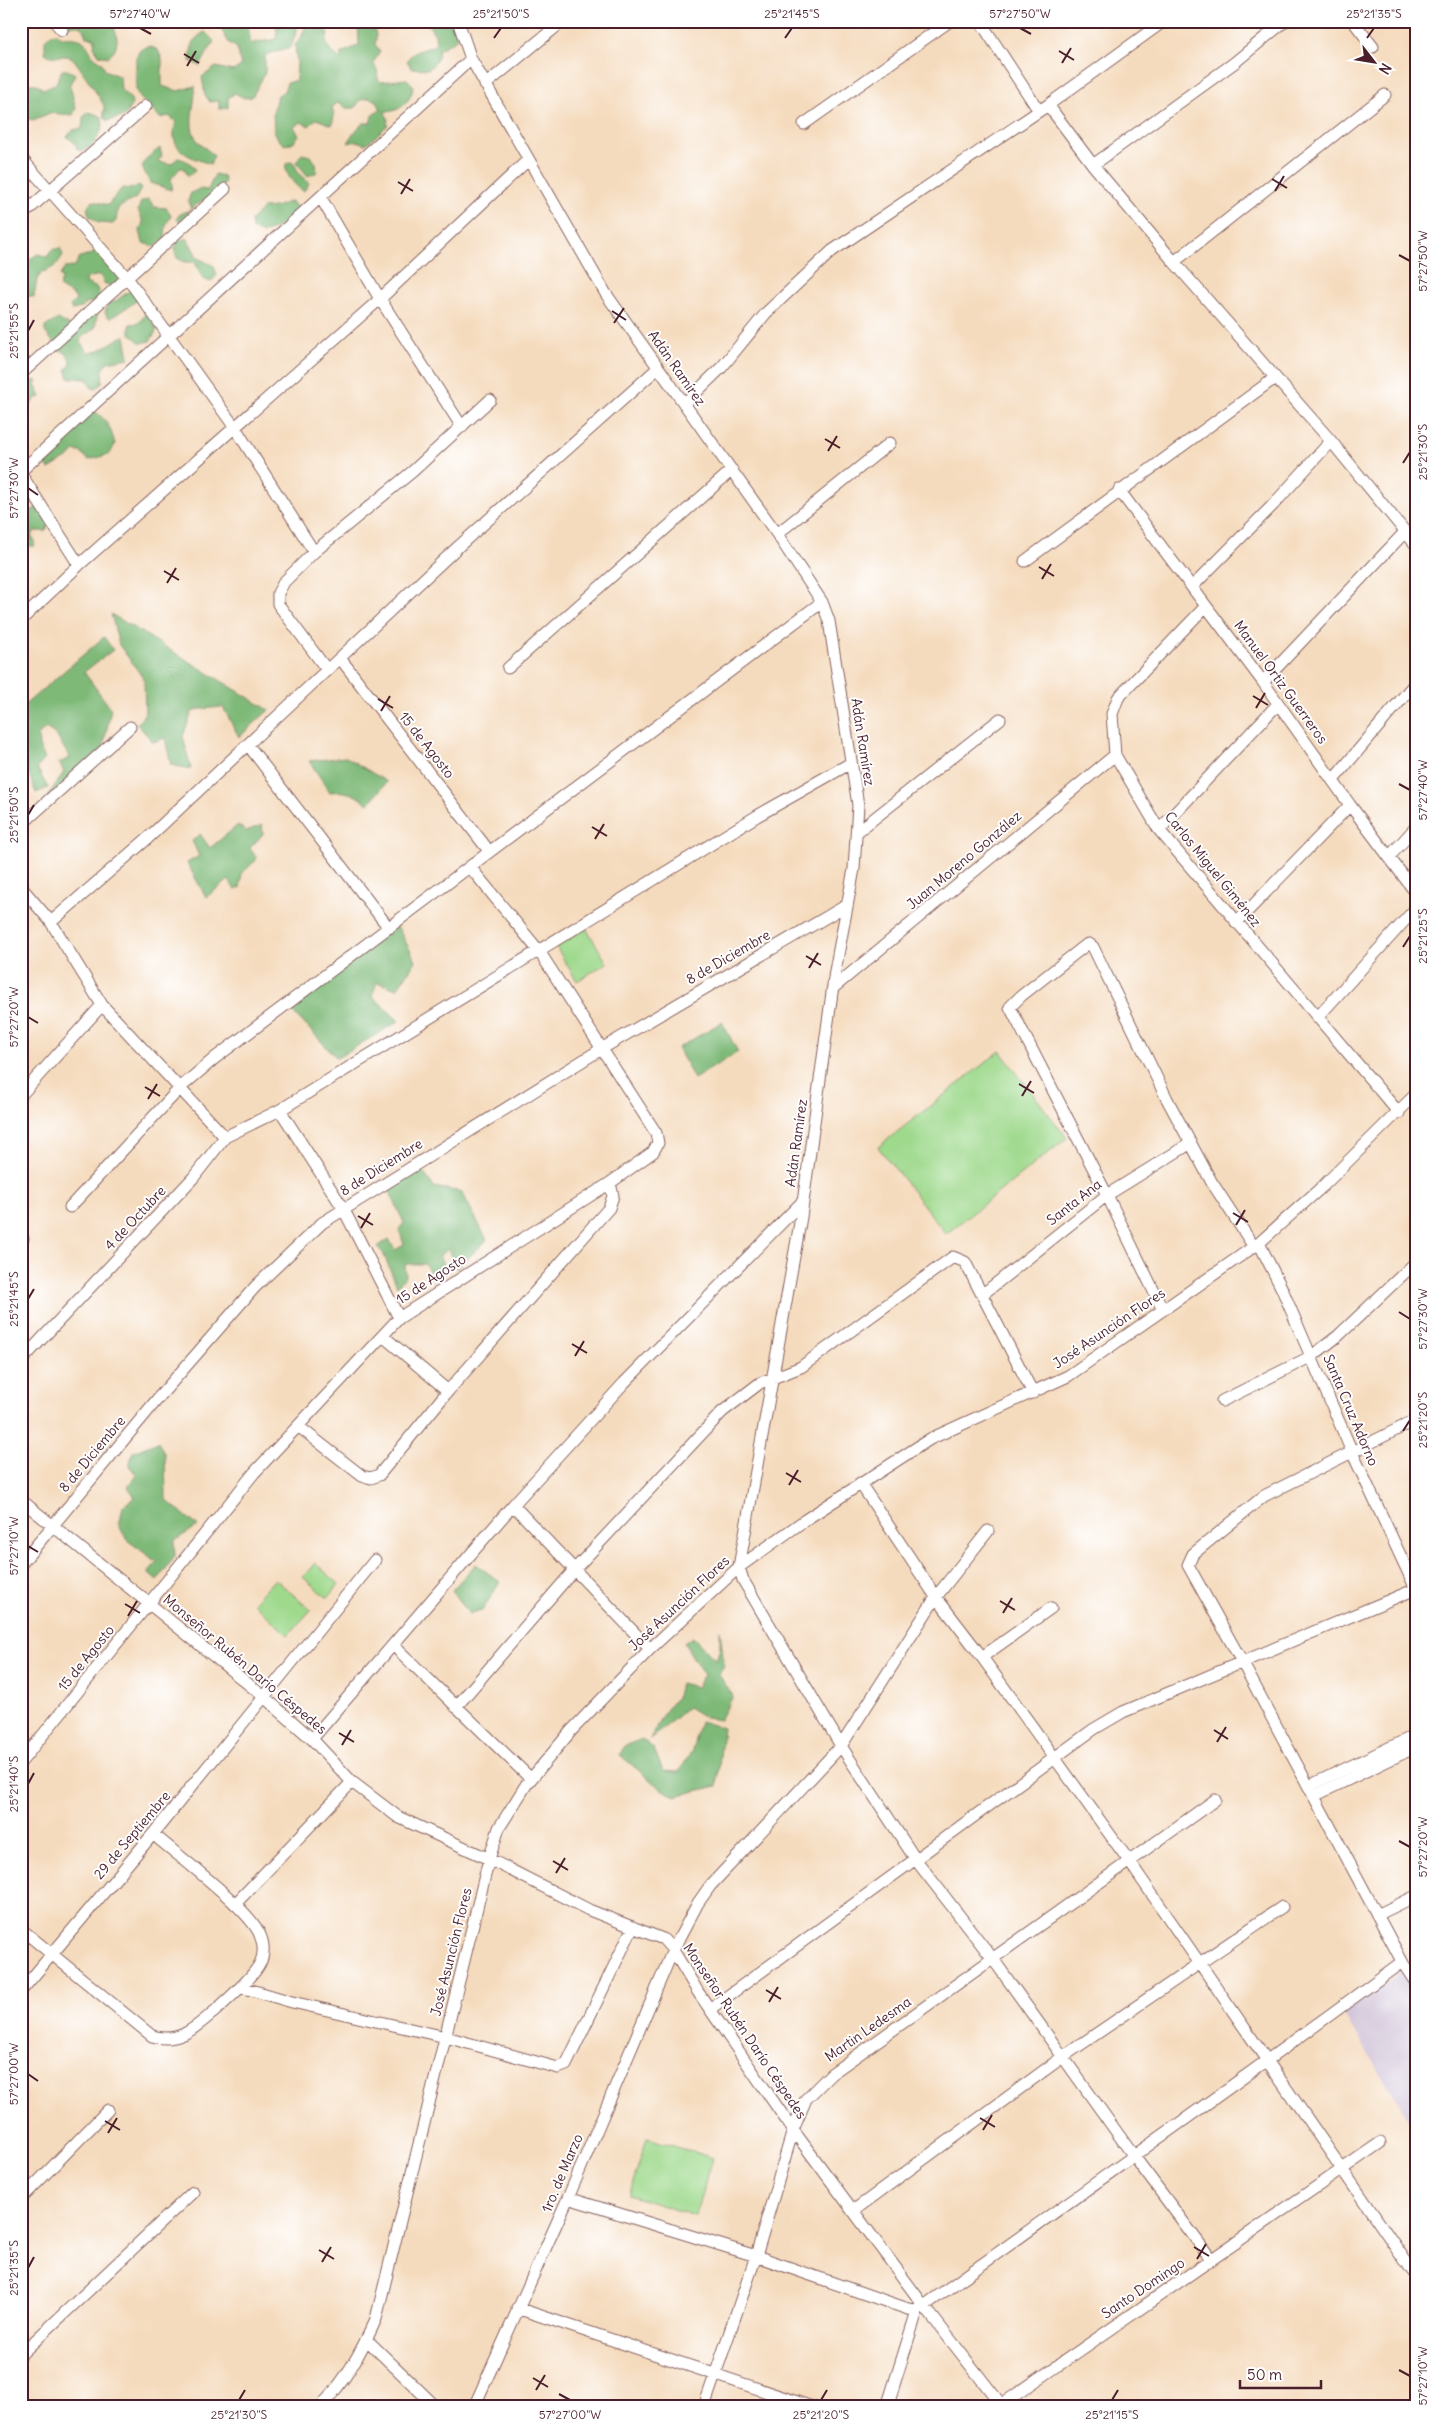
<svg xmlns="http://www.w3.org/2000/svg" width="1437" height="2428" viewBox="0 0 1437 2428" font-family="Delius,sans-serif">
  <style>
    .industrial { fill: #ccbed4 }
    .green { fill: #9ed98c; stroke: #747c5c }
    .forest { fill: #7eb978; stroke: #646c52 }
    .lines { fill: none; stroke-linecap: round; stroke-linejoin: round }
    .minor-casing { stroke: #86615e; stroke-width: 13 }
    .minor { stroke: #fff; stroke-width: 11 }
    .ticks { fill: none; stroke: #4a1f2b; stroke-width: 2 }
    .labels { text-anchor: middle; stroke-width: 4; stroke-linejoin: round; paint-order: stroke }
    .street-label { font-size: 14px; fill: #4a1f2b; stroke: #fff }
    .neatline { fill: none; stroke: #4a1f2b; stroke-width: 2 }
    .ticks-label { font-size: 12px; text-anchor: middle; fill: #4a1f2b }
  </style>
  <rect width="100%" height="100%" fill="#fff"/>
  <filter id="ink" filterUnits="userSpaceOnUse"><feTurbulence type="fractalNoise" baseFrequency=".02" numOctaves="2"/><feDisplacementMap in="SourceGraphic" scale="10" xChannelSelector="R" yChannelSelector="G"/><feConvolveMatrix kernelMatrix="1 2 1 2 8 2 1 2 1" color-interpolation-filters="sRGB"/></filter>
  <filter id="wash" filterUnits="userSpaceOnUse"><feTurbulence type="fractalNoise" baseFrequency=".0096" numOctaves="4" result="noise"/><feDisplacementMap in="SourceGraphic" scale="20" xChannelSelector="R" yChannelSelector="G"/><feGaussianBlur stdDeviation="1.12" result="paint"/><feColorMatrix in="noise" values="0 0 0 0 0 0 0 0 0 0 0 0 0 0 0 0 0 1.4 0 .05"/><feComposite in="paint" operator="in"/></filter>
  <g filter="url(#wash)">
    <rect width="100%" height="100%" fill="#f5dbbe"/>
    <path class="industrial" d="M 1408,1967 L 1416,1982 L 1416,2131 L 1343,2013 Z"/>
    <path class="green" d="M 586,928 L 607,963 L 577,981 L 556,947 Z
      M 1000,1051 L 1067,1138 L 946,1234 L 878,1147 Z
      M 315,1563 L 339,1584 L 327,1598 L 303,1577 Z
      M 275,1579 L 311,1610 L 288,1635 L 253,1603 Z
      M 647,2138 L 713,2158 L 695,2216 L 629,2195 Z"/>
    <path class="forest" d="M 61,21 L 118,21 L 113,25 C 119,39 119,47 108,57 L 99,55 L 94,47 L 95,38 L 86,37 L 83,28 L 75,25 L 66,27 Z
      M 224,21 L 247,21 L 251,44 C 260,40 267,42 276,39 L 277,30 L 274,21 L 296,21 L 297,30 L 291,47 L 265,55 L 265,73 L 252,97 L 244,98 L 235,93 L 228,98 L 228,108 L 219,109 L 219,101 L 210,102 L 205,95 L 202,77 L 216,67 L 233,71 L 241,66 L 237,48 L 229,43 L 220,27 Z
      M 316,21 L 323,25 L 328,33 L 326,42 L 331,51 L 340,59 L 342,58 L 340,54 L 359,45 L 358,23 L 364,21 C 373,27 379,32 375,44 L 380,52 L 373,63 L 377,70 L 378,79 L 381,82 L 407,79 L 413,85 C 413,100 399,114 384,111 L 388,118 L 387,126 C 379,132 374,140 365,144 L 357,141 L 348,143 L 352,135 L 363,123 L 370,123 L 373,114 L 381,110 L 377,101 L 369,98 L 360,100 L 355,108 L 346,108 L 339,102 L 332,107 L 334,116 L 332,125 L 316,119 L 309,126 L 301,122 L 294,127 L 299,135 L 294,142 L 285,145 L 278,139 L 274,130 L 273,113 L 277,96 L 284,91 L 287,83 L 296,80 L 297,63 L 295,45 L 301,38 L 307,22 Z
      M 426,21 L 448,21 L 457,25 L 459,34 L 454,41 L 438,50 C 440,58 435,63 429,69 L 411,68 L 407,60 C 416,48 425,51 436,44 L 435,35 Z
      M 205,32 L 214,41 L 200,66 L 190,61 C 191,48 192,38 205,32 Z
      M 56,33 C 62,39 67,37 75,38 C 86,39 87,47 92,54 C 98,61 102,60 105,70 L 120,77 L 121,90 L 131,99 L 132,104 L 125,116 L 107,121 L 104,118 C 103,114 105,110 104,106 C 102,101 76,60 72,58 C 63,53 53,60 45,53 L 45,40 L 51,34 Z
      M 149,46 L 158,50 L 162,59 L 162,86 L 178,91 L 195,86 C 196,105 186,124 197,140 C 201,146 209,150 214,156 L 210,164 C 189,157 167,150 176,122 L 169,116 L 160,118 L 141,99 L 136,91 L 136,57 L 141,49 Z
      M 62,70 L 67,70 L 75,74 L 69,86 C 73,91 72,99 76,107 L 73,115 L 50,113 L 33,120 L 24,118 L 23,113 L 26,105 L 21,96 L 21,77 L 26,80 L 27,84 L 36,84 L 43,89 L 55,85 Z
      M 89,112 L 101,116 L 103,125 C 100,136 91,152 78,150 L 74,142 L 67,137 L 73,130 L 82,129 L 83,117 Z
      M 160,148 L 162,157 L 158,160 L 159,162 L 171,164 L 178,158 C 186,160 193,163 195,171 L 188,176 L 184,168 L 180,168 L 171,179 L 172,186 L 171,190 L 150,183 L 142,167 L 146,159 Z
      M 302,154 L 310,156 L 316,163 L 317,172 L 308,176 L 296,162 Z
      M 290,162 L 294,163 L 299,174 L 309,183 L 304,191 C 297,189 283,172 286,164 Z
      M 215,174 L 223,176 L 225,181 C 218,196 206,198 193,207 C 187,211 187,219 180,222 L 177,219 L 179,215 L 191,209 L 188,201 L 191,193 L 199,189 L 208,190 Z
      M 139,185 L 141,189 L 136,198 L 118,208 L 116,221 L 113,224 L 99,223 L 89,216 L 87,207 L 93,201 L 108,205 L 122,188 L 131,189 Z
      M 149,199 L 154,207 L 167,208 L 171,216 L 166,225 L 165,238 L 155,247 L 143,243 L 140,231 L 143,222 L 138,210 L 141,202 Z
      M 291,201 L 297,207 C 289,221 276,230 261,233 L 252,229 L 251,220 L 263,208 L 275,207 Z
      M 187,238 L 198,258 L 214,266 L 217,275 L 211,282 L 203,279 L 195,262 L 185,262 L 177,258 L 174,249 L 178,241 Z
      M 97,247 L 124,274 L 112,287 L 104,283 L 100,275 L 87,278 L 86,283 L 97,288 L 100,297 L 93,303 L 89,302 L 81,308 L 72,310 L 70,306 L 76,300 L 74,296 L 59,287 L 62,279 L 60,275 L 65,268 L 74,267 L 80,257 L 93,254 Z
      M 60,248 L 63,255 C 57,265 53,269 42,272 L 37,280 L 34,297 L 26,296 L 21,288 L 25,280 L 21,275 L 21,261 L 24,263 L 38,254 L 47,257 L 52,250 Z
      M 135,287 L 138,300 L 111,318 L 107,316 L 105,312 L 109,302 L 114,302 Z
      M 98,310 L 95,328 L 82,337 L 80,341 L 87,352 C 99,355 113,339 125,336 L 129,358 L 107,362 L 103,370 L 102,383 L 95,389 L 91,387 L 87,379 L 69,378 L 66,369 L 70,366 L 71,362 L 67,354 L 59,349 L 45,332 L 45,327 L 58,319 L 70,326 Z
      M 147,312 L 157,330 L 150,341 L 141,343 L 130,334 L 130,324 L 139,323 Z
      M 32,380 L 37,381 L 35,385 L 41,397 L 36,398 L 28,408 L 21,406 L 21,392 Z
      M 91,409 C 107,419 110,426 115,444 L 110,454 L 89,460 L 80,452 L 74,451 L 70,456 L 49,469 L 40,460 Z
      M 39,506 L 51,519 L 46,531 L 35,531 L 31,536 L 35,541 L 34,547 L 21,543 L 21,517 Z
      M 111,614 L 269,710 L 239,737 L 223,707 L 200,709 L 192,712 L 183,736 L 191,769 L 171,765 L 165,738 L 153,742 L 137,724 L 145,714 L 144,679 L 119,645 Z
      M 104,637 L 113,650 L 84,672 L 111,709 L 103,748 L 46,799 L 64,772 L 59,763 L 70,758 L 56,735 L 46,728 L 38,736 L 39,746 L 45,759 L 37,768 L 48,788 L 36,793 L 21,753 L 21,708 Z
      M 346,757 L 387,782 L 368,804 C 356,794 346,790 330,792 L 309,761 Z
      M 238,825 L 246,831 L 262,825 L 263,834 L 250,848 L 257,859 L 242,873 L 240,888 L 235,890 L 229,880 L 206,897 L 187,863 L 199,856 L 192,841 L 200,834 L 210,848 Z
      M 397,926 L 416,961 L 397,989 L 377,982 L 372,996 L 399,1021 L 337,1058 L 291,1010 Z
      M 722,1022 L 738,1052 L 694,1079 L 678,1048 Z
      M 420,1168 L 434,1187 L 462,1192 L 487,1240 L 456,1269 L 448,1249 L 439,1256 L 447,1272 L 434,1280 L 425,1264 L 405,1264 L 406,1276 L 397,1286 L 383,1253 L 377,1247 L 389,1239 L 395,1250 L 404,1245 L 399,1229 L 404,1223 L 387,1185 Z
      M 158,1442 L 165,1455 L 166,1500 L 198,1526 L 174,1541 L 175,1556 L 157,1581 L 148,1573 L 157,1562 L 127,1540 L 119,1526 L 123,1506 L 135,1497 L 128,1487 L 137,1475 L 129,1466 L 133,1452 Z
      M 476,1564 L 500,1582 L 482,1611 L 469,1614 L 452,1590 Z
      M 720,1630 L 724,1665 L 719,1675 L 733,1696 L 720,1720 L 706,1718 L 688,1707 L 650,1740 L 661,1717 L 677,1696 L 680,1683 L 696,1687 L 704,1675 L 684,1643 L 693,1637 L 716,1660 L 720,1648 Z
      M 700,1721 L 723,1728 L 717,1786 L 675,1796 L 661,1789 L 620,1755 L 624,1746 L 642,1739 L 654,1749 L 663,1771 L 679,1772 L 692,1751 Z"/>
  </g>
  <g filter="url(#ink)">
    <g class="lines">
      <g class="minor-casing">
        <path id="minor" d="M 54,21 L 62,30
          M 458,21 L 471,59 L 606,294 L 777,534 L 822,602 L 829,621 L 858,805 L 854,869 L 835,971 L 801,1217 L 739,1567 L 743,1580 L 841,1746 L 916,1860 L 993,1959 L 1133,2155 L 1211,2259
          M 980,21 L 1039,111
          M 1353,21 L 1373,47
          M 485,85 L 563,21
          M 1048,105 L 1093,165 L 1174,262 L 1331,441 L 1416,545
          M 804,124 L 950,21
          M 21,158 L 128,279 L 236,429 L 314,552
          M 1093,165 L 1234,63 L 1285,21
          M 321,198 L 380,299 L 462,427
          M 21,216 L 146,106
          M 1174,262 L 1385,95
          M 21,374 L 225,189
          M 684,404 L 722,367 L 766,313 L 832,251 L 1048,105 L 1164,21
          M 21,471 L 471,59
          M 21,474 L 79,565
          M 1119,490 L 1263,682 L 1350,805 L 1416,893
          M 777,534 L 890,443
          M 1025,561 L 1275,378
          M 1192,587 L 1273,505 L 1331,441
          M 1206,606 L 1118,698 L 1112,714 L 1115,755 L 1159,830 L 1399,1113
          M 21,620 L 79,565 L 380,299 L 528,160
          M 340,658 L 489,851
          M 508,668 L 732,470
          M 327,670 L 278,604 L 278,593 L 284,582 L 314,552 L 413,471 L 490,400
          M 1263,682 L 1405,532
          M 248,745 L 389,928
          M 1334,779 L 1416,682
          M 21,825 L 130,727
          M 1159,830 L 1278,704
          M 857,832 L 1000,719
          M 1389,857 L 1416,827
          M 21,887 L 51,922 L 102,1005 L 225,1137
          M 51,922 L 148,838 L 459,546 L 658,368
          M 1236,923 L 1350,805
          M 833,988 L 1115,755
          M 1317,1018 L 1416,908
          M 21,1095 L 102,1005
          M 280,1110 L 343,1208 L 399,1318
          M 70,1207 L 181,1087 L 215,1058 L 822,602
          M 21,1237 L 23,1239
          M 1259,1243 L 1282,1289 L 1352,1452 L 1416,1589
          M 983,1294 L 1107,1195 L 1191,1143
          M 1163,1310 L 1107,1195 L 1010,1007 L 1021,996 L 1086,945 L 1089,944 L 1093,947 L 1167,1099 L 1211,1181 L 1254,1247
          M 383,1336 L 448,1391
          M 21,1361 L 193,1178 L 225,1137 L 280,1110 L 757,816 L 851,763
          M 1222,1401 L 1312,1356 L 1338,1336 L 1416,1262
          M 1416,1420 L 1264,1496 L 1193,1554 L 1188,1565 L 1241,1660 L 1404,1965 L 1416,1983
          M 298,1426 L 362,1476 L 371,1478 L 379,1475 L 448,1391 L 609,1208 L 613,1196 L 610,1183
          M 860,1483 L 936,1597 L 979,1653 L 1129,1861 L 1416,2276
          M 21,1500 L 263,1696 L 312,1739 L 352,1782 L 398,1817 L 489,1859 L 589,1910 L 663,1939 L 673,1950 L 698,1992 L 793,2130 L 924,2306 L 1003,2407
          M 513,1505 L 650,1649
          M 21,1564 L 160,1396 L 255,1287 L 322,1223 L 603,1048 L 847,905
          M 393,1645 L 531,1779
          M 982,1657 L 1051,1608
          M 456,1707 L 574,1570 L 722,1412 L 760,1383 L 801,1367 L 953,1257 L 965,1262 L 1033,1393
          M 312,1739 L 513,1505 L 624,1383 L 803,1201
          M 21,1762 L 254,1473 L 399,1318 L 610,1183 L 653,1152 L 658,1143 L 656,1133 L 539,951 L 470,867
          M 1309,1786 L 1416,1735
          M 1314,1796 L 1416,1747
          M 235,1904 L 352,1782
          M 1377,1915 L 1416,1896
          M 21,1929 L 152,2036 C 179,2044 195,2028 215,2011 C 227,2000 259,1973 262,1958 C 264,1951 263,1942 260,1935 C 250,1909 177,1855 153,1834
          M 241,1987 L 292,2002 L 446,2037 L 558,2068 L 566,2065 L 633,1927
          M 21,1991 L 153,1834 L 375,1560
          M 710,2009 L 1094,1729 L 1123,1712 L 1416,1589
          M 568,2198 L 756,2256 L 908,2309 L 915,2310 L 924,2306 C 1083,2191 1244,2079 1402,1962
          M 21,2199 L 108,2110
          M 853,2211 L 1064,2056 L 1282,1907
          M 517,2308 L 812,2407
          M 367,2340 L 436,2407
          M 21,2354 L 193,2192
          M 21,2404 L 24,2407
          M 320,2407 C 346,2381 361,2352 376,2319 L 489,1859 L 499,1828 L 526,1785 L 571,1731 L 650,1649 L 739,1567 L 805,1520 L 930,1439 L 1068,1376 L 1259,1243 L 1323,1186 L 1416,1094
          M 474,2407 L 568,2198 L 673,1950 L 698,1903 L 710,1886 L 841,1746 L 936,1597 L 988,1531
          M 704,2407 L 756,2256 L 793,2130 L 806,2099 L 831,2074 L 1215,1800
          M 887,2407 L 918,2308
          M 998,2407 L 1380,2143"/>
      </g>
      <use href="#minor" class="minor"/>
    </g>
  </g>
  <path class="ticks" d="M 140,28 L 151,34M 1020,28 L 1031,34M 494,38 L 501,28M 785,38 L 792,28M 1367,38 L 1374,28M 1059,51 L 1074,60M 184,54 L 199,63M 1062,63 L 1071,48M 187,66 L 196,51M 1272,179 L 1287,188M 398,182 L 413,191M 1275,191 L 1284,176M 401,194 L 410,179M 1399,255 L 1410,261M 612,311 L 626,320M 614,323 L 624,308M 28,331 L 34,320M 825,439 L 840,448M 828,451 L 837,436M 1403,463 L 1410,452M 28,488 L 38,495M 1039,567 L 1054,576M 164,571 L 179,580M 1042,579 L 1051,564M 167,583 L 176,568M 1253,696 L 1268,705M 378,699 L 393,708M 1256,708 L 1265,693M 381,711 L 390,696M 1399,784 L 1410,790M 28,815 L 34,805M 592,827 L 607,836M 595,839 L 604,824M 1403,947 L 1410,936M 806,956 L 821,965M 809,968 L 818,953M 28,1017 L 38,1023M 1019,1084 L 1034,1093M 145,1087 L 160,1096M 1022,1096 L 1031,1081M 148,1099 L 157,1084M 1233,1213 L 1248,1222M 358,1216 L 373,1225M 1236,1225 L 1245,1210M 361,1228 L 370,1213M 28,1299 L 34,1289M 1399,1312 L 1410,1319M 572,1344 L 587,1353M 575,1356 L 584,1341M 1403,1431 L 1410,1420M 786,1473 L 801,1482M 789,1485 L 798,1470M 28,1546 L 38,1552M 1000,1601 L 1015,1610M 125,1604 L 140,1613M 1003,1613 L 1012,1598M 128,1616 L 137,1601M 1214,1730 L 1228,1739M 339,1733 L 354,1742M 1217,1742 L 1226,1727M 342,1745 L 351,1730M 28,1784 L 34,1773M 1399,1841 L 1410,1847M 553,1861 L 568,1870M 556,1873 L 565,1858M 766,1990 L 781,1999M 769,2002 L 778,1987M 28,2074 L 38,2081M 980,2118 L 995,2127M 105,2121 L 120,2130M 983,2130 L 992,2115M 108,2133 L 117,2118M 1194,2247 L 1209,2256M 319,2250 L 334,2259M 1197,2259 L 1206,2244M 322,2262 L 331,2247M 28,2268 L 34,2257M 1399,2370 L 1410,2376M 533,2378 L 548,2387M 536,2390 L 545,2375M 559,2394 L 570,2400M 239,2400 L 245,2390M 821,2400 L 827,2390M 1112,2400 L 1118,2390"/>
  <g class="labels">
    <g class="street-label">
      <text transform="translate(677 368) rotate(55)" y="5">Adán Ramírez</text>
      <text transform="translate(1281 682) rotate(54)" y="5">Manuel Ortiz Guerreros</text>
      <text transform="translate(863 742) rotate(81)" y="5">Adán Ramírez</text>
      <text transform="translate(427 745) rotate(52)" y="5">15 de Agosto</text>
      <text transform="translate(964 860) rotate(-40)" y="5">Juan Moreno González</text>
      <text transform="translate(1213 869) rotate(51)" y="5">Carlos Miguel Giménez</text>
      <text transform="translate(728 957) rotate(-30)" y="5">8 de Diciembre</text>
      <text transform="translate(796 1143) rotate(-82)" y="5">Adán Ramírez</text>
      <text transform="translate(381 1167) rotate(-32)" y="5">8 de Diciembre</text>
      <text transform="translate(1074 1202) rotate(-38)" y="5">Santa Ana</text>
      <text transform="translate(135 1218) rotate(-47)" y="5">4 de Octubre</text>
      <text transform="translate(431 1279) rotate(-33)" y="5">15 de Agosto</text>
      <text transform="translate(1109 1328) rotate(-34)" y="5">José Asunción Flores</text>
      <text transform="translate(1351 1410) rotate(67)" y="5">Santa Cruz Adorno</text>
      <text transform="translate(92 1454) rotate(-50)" y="5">8 de Diciembre</text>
      <text transform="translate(679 1603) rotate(-43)" y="5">José Asunción Flores</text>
      <text transform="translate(86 1658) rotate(-51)" y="5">15 de Agosto</text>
      <text transform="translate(245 1664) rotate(40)" y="5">Monseñor Rubén Darío Céspedes</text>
      <text transform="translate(132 1835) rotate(-50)" y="5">29 de Septiembre</text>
      <text transform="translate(451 1952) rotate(-76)" y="5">José Asunción Flores</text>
      <text transform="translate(868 2029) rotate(-35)" y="5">Martin Ledesma</text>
      <text transform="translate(745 2031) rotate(56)" y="5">Monseñor Rubén Darío Céspedes</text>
      <text transform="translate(562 2173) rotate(-67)" y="5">1ro. de Marzo</text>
      <text transform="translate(1143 2288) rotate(-34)" y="5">Santo Domingo</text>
    </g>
  </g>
  <rect width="1437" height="2428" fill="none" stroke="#fff" stroke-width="55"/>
  <g transform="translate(1374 62) rotate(121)" stroke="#ffffff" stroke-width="4" paint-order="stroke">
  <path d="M0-4L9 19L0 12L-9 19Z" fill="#4a1f2b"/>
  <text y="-8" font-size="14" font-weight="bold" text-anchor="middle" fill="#4a1f2b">N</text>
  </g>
  <path d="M1240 2380v8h81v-8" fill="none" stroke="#4a1f2b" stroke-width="2.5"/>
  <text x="1247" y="2380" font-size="15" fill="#4a1f2b" stroke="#ffffff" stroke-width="4" paint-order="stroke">50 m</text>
  <rect x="28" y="28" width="1382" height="2372" class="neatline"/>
  <g class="ticks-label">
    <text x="140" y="18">57°27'40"W</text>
    <text x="501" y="18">25°21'50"S</text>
    <text x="792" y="18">25°21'45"S</text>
    <text x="1020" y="18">57°27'50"W</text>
    <text x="1374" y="18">25°21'35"S</text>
    <text transform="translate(1423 261) rotate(-90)" y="4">57°27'50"W</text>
    <text transform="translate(14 331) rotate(-90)" y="4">25°21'55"S</text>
    <text transform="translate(1423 452) rotate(-90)" y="4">25°21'30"S</text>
    <text transform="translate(14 488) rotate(-90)" y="4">57°27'30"W</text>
    <text transform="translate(1423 790) rotate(-90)" y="4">57°27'40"W</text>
    <text transform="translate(14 815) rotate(-90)" y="4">25°21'50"S</text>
    <text transform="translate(1423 936) rotate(-90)" y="4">25°21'25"S</text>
    <text transform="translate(14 1017) rotate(-90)" y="4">57°27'20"W</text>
    <text transform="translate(14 1299) rotate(-90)" y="4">25°21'45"S</text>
    <text transform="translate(1423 1319) rotate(-90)" y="4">57°27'30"W</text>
    <text transform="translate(1423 1420) rotate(-90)" y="4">25°21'20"S</text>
    <text transform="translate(14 1546) rotate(-90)" y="4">57°27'10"W</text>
    <text transform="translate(14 1784) rotate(-90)" y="4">25°21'40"S</text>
    <text transform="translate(1423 1847) rotate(-90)" y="4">57°27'20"W</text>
    <text transform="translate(14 2074) rotate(-90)" y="4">57°27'00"W</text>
    <text transform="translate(14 2268) rotate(-90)" y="4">25°21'35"S</text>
    <text transform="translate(1423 2376) rotate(-90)" y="4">57°27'10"W</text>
    <text x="239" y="2419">25°21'30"S</text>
    <text x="570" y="2419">57°27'00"W</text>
    <text x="821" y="2419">25°21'20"S</text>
    <text x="1112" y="2419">25°21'15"S</text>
  </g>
</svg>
